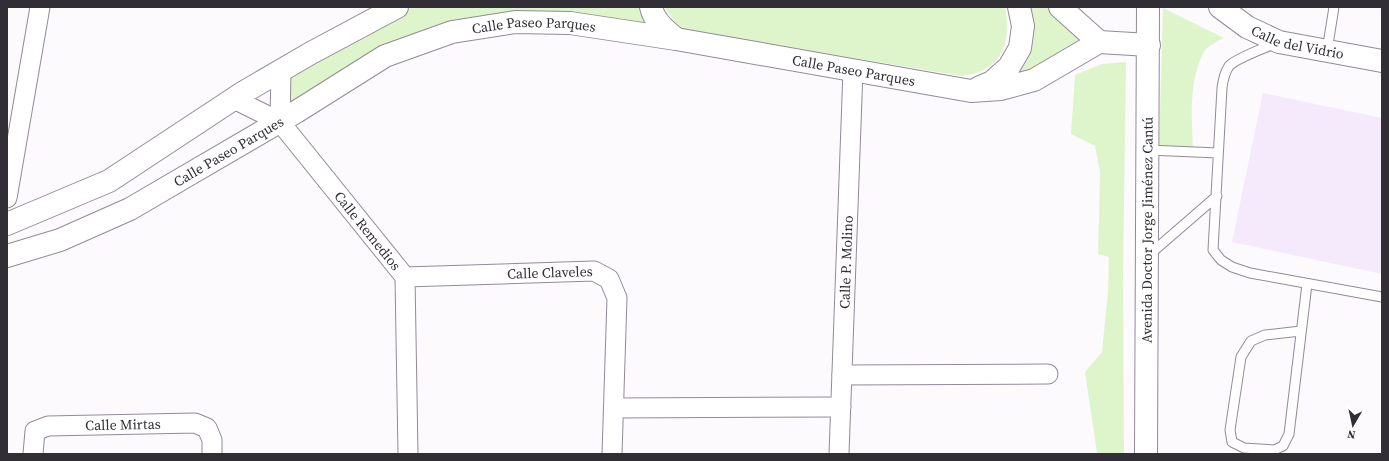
<svg xmlns="http://www.w3.org/2000/svg" width="1389" height="461" viewBox="0 0 1389 461" font-family="'Source Serif 4',serif">
  <style>
    .built { fill: #f4eafc }
    .green { fill: #def5cc }
    .lines { fill: none; stroke-linecap: round; stroke-linejoin: round }
    .service-casing { stroke: #928a98; stroke-width: 11 }
    .minor-casing { stroke: #928a98; stroke-width: 21 }
    .tertiary-casing { stroke: #928a98; stroke-width: 24 }
    .secondary-casing { stroke: #928a98; stroke-width: 24 }
    .service { stroke: #fff; stroke-width: 9 }
    .minor { stroke: #fff; stroke-width: 19 }
    .tertiary { stroke: #fff; stroke-width: 22 }
    .secondary { stroke: #fff; stroke-width: 22 }
    .labels { text-anchor: middle; stroke-width: 4; stroke-linejoin: round; paint-order: stroke }
    .street-label { font-size: 14px; fill: #322e35; stroke: #fff }
  </style>
  <rect width="100%" height="100%" fill="#fcfafd"/>
  <path class="built" d="M 1263,93 L 1382,118 L 1382,274 L 1232,242 Z"/>
  <path class="green" d="M 413,7 L 640,7 L 648,26 L 512,17 L 285,107 L 290,72 L 351,37 Z
    M 664,7 L 1005,7 C 1012,43 1002,71 962,76 L 680,29 Z
    M 1024,7 L 1052,7 L 1085,42 L 1030,77 L 1008,73 Z
    M 1163,8 L 1224,38 C 1218,41 1207,46 1204,52 C 1188,80 1192,121 1193,152 L 1159,150 Z
    M 1126,62 L 1123,277 L 1124,454 L 1099,454 L 1097,453 L 1085,372 L 1102,352 L 1108,291 L 1109,257 L 1098,254 L 1100,172 L 1095,146 L 1071,134 L 1075,75 L 1102,64 Z"/>
  <g class="lines">
    <g class="service-casing">
      <path id="service" d="M 1276,43 C 1265,48 1236,58 1229,66 C 1225,72 1223,80 1222,88 L 1213,250 L 1221,260 L 1232,267 L 1250,273 L 1382,297
        M 1327,51 L 1334,7
        M 1148,150 L 1218,153
        M 1149,255 L 1217,196
        M 1301,331 L 1265,335 L 1251,341 L 1241,357 L 1230,430 L 1232,442 L 1244,448 L 1274,450 L 1283,446 L 1289,434 L 1307,284"/>
    </g>
    <g class="minor-casing">
      <g id="minor">
        <path id="s1" d="M 234,99 L 280,122 L 405,277 L 408,454"/>
        <path d="M 280,122 L 281,70"/>
        <path d="M 7,198 L 40,7"/>
        <path id="s2" d="M 405,277 L 594,271 L 609,279 L 617,298 L 612,454"/>
        <path d="M 842,375 L 1048,374"/>
        <path d="M 614,408 L 841,407"/>
        <path id="s3" d="M 33,454 L 35,431 L 48,426 L 195,423 L 207,428 L 212,440 L 212,454"/>
        <path id="s4" d="M 839,454 L 853,70"/>
      </g>
    </g>
    <g class="tertiary-casing">
      <g id="tertiary">
        <path d="M 651,7 C 654,21 665,30 676,39"/>
        <path d="M 1060,7 L 1099,42"/>
        <path id="s5" d="M 1220,7 L 1247,27 L 1279,42 L 1382,61"/>
        <path d="M 978,88 L 992,82 L 1009,67 L 1020,48 L 1023,26 L 1019,7"/>
        <path d="M 7,224 L 109,181 L 244,92 L 311,53 L 397,7"/>
        <path id="s6" d="M 7,256 L 60,240 L 130,209 L 296,112 L 385,56 L 452,32 L 515,22 L 570,23 L 676,39 L 971,91 L 1001,89 L 1034,80 L 1099,42 L 1149,45"/>
      </g>
    </g>
    <g class="secondary-casing">
      <g id="secondary">
        <path id="s7" d="M 1146,454 L 1148,7"/>
      </g>
    </g>
    <use href="#service" class="service"/>
    <use href="#minor" class="minor"/>
    <use href="#tertiary" class="tertiary"/>
    <use href="#secondary" class="secondary"/>
  </g>
  <g class="labels">
    <g class="street-label">
      <text dy="5" stroke="none"><textPath href="#s6" startOffset="583">Calle Paseo Parques</textPath></text>
      <text dy="5" stroke="none"><textPath href="#s5" startOffset="87">Calle del Vidrio</textPath></text>
      <text dy="5" stroke="none"><textPath href="#s6" startOffset="907">Calle Paseo Parques</textPath></text>
      <text dy="5" stroke="none"><textPath href="#s6" startOffset="246">Calle Paseo Parques</textPath></text>
      <text dy="5" stroke="none"><textPath href="#s7" startOffset="224">Avenida Doctor Jorge Jiménez Cantú</textPath></text>
      <text dy="5" stroke="none"><textPath href="#s1" startOffset="191">Calle Remedios</textPath></text>
      <text dy="5" stroke="none"><textPath href="#s4" startOffset="192">Calle P. Molino</textPath></text>
      <text dy="5" stroke="none"><textPath href="#s2" startOffset="145">Calle Claveles</textPath></text>
      <text dy="5" stroke="none"><textPath href="#s3" startOffset="112">Calle Mirtas</textPath></text>
    </g>
  </g>
  <rect width="1389" height="461" fill="none" stroke="#322e35" stroke-width="16"/>
  <g transform="translate(1353 425) rotate(189)" stroke="#ffffff" stroke-width="3" paint-order="stroke">
  <path d="M0-3L7 15L0 10L-7 15Z" fill="#322e35"/>
  <text y="-6" font-size="11" font-weight="bold" text-anchor="middle" fill="#322e35">N</text>
  </g>
</svg>
